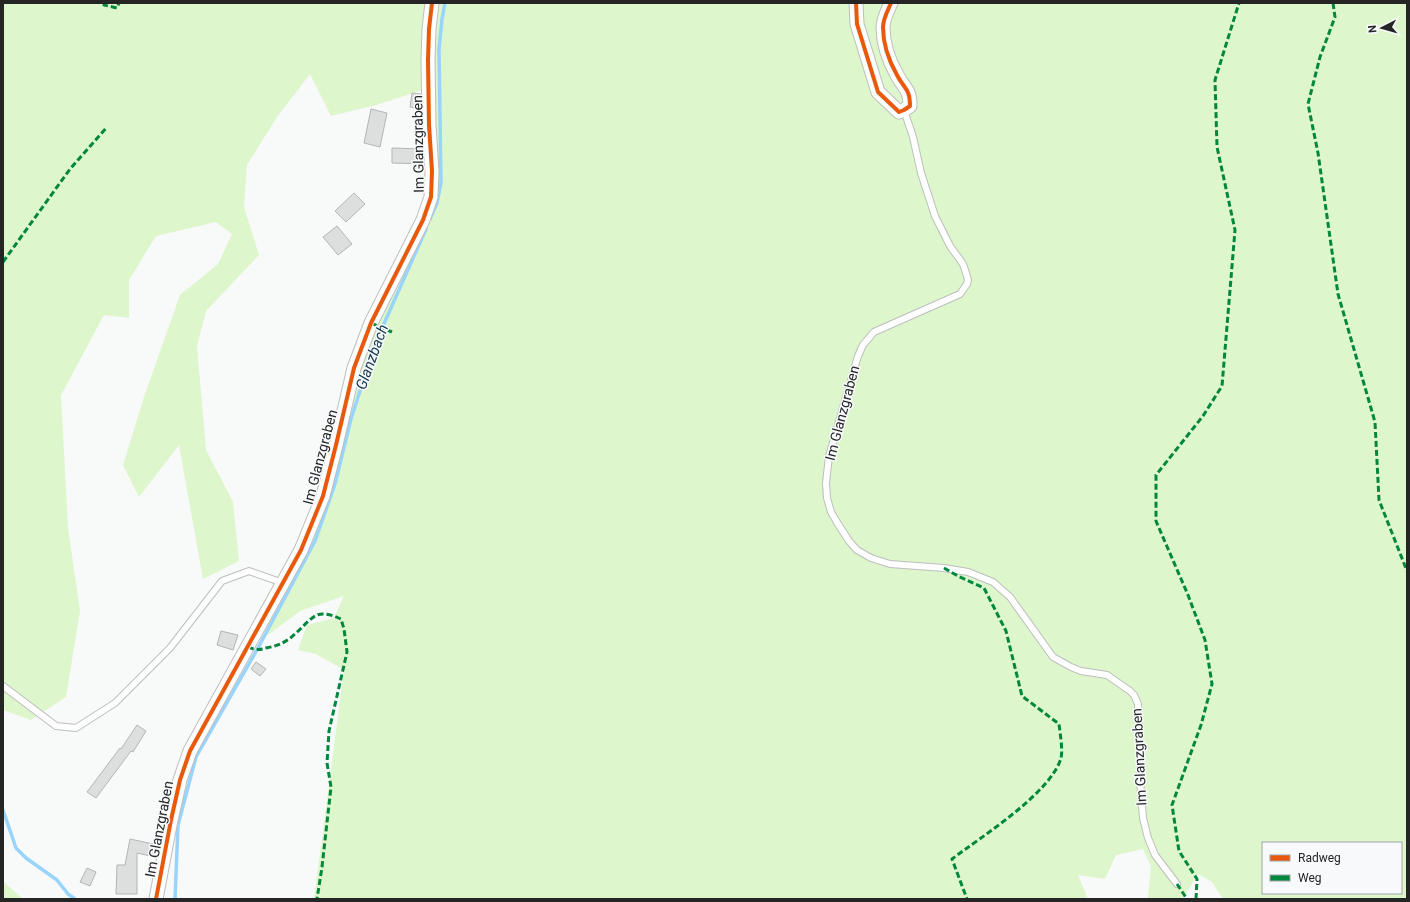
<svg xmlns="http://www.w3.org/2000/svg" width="1410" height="902" viewBox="0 0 1410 902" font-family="Roboto,sans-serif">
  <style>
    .green { fill: #def6cb; fill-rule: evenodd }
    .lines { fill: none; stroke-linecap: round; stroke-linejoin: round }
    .stream { stroke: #98d4fc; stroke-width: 3.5 }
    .building { fill: #dddede; stroke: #b5b5b6 }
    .service-casing { stroke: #bdbebe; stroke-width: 8 }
    .minor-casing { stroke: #bdbebe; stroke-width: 15 }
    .service { stroke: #fefefe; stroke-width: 6 }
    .minor { stroke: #fefefe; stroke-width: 13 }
    .quiet { stroke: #00873e; stroke-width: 3; stroke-dasharray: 6 3; stroke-linecap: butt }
    .cycleway-casing { stroke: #f7f9fa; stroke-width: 6 }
    .cycleway { stroke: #e8590c; stroke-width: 4 }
    .labels { text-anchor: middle; stroke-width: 3; stroke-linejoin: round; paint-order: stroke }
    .street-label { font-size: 14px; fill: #252526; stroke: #f7f9fa }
    .water-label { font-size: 15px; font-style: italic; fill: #11364d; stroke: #f7f9fa }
  </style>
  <rect width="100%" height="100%" fill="#f8f9f9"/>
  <path class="green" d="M 3,3 L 1407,3 L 1407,899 L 1223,899 L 1212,882 L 1198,874 L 1183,899 L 1151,899 L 1148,898 L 1151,866 L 1143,849 L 1116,855 L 1105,879 L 1078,875 L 1088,899 L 314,899 L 344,670 L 316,654 L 298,650 L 307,625 L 334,618 L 344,596 L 300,611 L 264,638 L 308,556 L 345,435 L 356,387 L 370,340 L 432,214 L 432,87 L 376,105 L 331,116 L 310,74 L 277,117 L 247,165 L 244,207 L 259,255 L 206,311 L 197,346 L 206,450 L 233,502 L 239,561 L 203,579 L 179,445 L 139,497 L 123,465 L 144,397 L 180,295 L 218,264 L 232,234 L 216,222 L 156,236 L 129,280 L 129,318 L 104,315 L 61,395 L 68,528 L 80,611 L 66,697 L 31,720 L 3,710 ZM 1263,843 L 1401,843 L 1401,893 L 1263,893 Z
    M 3,881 L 23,899 L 3,899 Z"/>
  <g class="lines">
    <path class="stream" d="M 430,219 L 437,203 L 441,183 L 439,49 L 442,19 L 445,3
      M 3,810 L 16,848 L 26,858 L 57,880 L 68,894 L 75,899
      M 175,899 L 178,825 L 196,757 L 258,648 L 315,541 L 335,484 L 351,419 L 375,344 L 426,229"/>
  </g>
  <path class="building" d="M 412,93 L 421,94 L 420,109 L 410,107 Z
    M 371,109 L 387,113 L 380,147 L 364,143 Z
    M 392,148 L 423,149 L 424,164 L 392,163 Z
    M 354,193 L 365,204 L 346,222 L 335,211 Z
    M 337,226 L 352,244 L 338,255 L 323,237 Z
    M 221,631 L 238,635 L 233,650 L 217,645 Z
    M 256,662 L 266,669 L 260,676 L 251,669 Z
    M 137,725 L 146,731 L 133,752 L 131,751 L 96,798 L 87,792 L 120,748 L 121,749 Z
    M 130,839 L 158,845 L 155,857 L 137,853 L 137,894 L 116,894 L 117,865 L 125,865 Z
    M 87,868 L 96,872 L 90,886 L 80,882 Z"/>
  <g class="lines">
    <g class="service-casing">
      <path id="service" d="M 904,110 L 913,137 L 921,173 L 935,216 L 950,246 L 963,264 L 966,273 L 968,280 L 967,284 L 960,294 L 874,332 L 863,345 L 858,356 L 829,456 L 826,483 L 827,498 L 831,512 L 838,524 L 849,541 L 857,550 L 871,558 L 890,564 L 944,568 L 968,572 L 993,582 L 1010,597 L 1053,657 L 1071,667 L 1081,671 L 1107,675 L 1130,691 L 1134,695 L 1138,704 L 1140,752 L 1140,780 L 1143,818 L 1148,838 L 1155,855 L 1177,884
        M 3,686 L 56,726 L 76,728 L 115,703 L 170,648 L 222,581 L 249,571 L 283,583"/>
    </g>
    <g class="minor-casing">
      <path id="minor" d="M 856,3 L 857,24 L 878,92 L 899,112 L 904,110 L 910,106 C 910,88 904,89 897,75 C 889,61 883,43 883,27 C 883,19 888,10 891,3
        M 156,899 L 171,820 L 180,780 L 190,751 L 301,550 L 323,496 L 336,445 L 354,368 L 371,323 L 423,220 L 431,197 L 432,171 L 429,125 L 428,60 L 429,29 L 432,3"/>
    </g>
    <use href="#service" class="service"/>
    <use href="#minor" class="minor"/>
    <path class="quiet" d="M 104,3 L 104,5 L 117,8 L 119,3
      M 1333,3 L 1335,17 L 1320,57 L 1308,104 L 1318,153 L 1338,294 L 1375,422 L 1379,500 L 1407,571
      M 3,262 L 70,169 L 107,127
      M 371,323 L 392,332
      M 3,467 L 4,467
      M 944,568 L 958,576 L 984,588 L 1006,631 L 1022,696 L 1059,724 C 1060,733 1063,750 1061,758 C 1051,793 981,837 952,859 L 967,899
      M 248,647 C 254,650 260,650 266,648 C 278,646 287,642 296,633 C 303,627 309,619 317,615 C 325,612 334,616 341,619 L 344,629 L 347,652 L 329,731 L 327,763 L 331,787 L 322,867 L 317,899
      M 1177,884 L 1187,899
      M 1196,899 L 1197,879 L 1179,851 L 1172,805 L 1201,725 L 1212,684 L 1205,640 L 1188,595 L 1156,521 L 1156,475 L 1203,416 L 1222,386 L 1235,230 L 1217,147 L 1215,80 L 1239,3"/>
    <g class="cycleway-casing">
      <path id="cycleway" d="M 856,3 L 857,24 L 878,92 L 899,112 L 904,110 L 910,106 C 910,88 904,89 897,75 C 889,61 883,43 883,27 C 883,19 888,10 891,3
        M 156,899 L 171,820 L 180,780 L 190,751 L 301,550 L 323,496 L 336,445 L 354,368 L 371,323 L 423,220 L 431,197 L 432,171 L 429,125 L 428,60 L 429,29 L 432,3"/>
    </g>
    <use href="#cycleway" class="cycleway"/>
  </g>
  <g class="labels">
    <g class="street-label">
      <text transform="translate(418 144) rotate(-91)" y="5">Im Glanzgraben</text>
      <text transform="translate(842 413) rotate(-75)" y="5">Im Glanzgraben</text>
      <text transform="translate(320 457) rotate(-75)" y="5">Im Glanzgraben</text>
      <text transform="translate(1139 757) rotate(-93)" y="5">Im Glanzgraben</text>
      <text transform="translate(159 829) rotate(-79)" y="5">Im Glanzgraben</text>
    </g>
    <g class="water-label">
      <text transform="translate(372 357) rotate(-70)" y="5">Glanzbach</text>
    </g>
  </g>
  <rect width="1410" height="902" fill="none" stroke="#252526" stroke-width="8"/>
  <rect x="1262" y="842" width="140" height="52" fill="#f7f9fa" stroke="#a3a4a5"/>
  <rect x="1270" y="855" width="20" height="6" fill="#e8590c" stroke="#a3a4a5"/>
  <text x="1298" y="862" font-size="12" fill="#252526">Radweg</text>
  <rect x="1270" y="875" width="20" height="6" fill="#00873e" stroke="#a3a4a5"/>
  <text x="1298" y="882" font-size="12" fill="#252526">Weg</text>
  <g transform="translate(1382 28) rotate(264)" stroke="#f7f9fa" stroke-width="3" paint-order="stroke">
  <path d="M0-3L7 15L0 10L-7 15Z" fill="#252526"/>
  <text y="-6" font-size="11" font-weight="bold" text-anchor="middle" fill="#252526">N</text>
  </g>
</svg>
